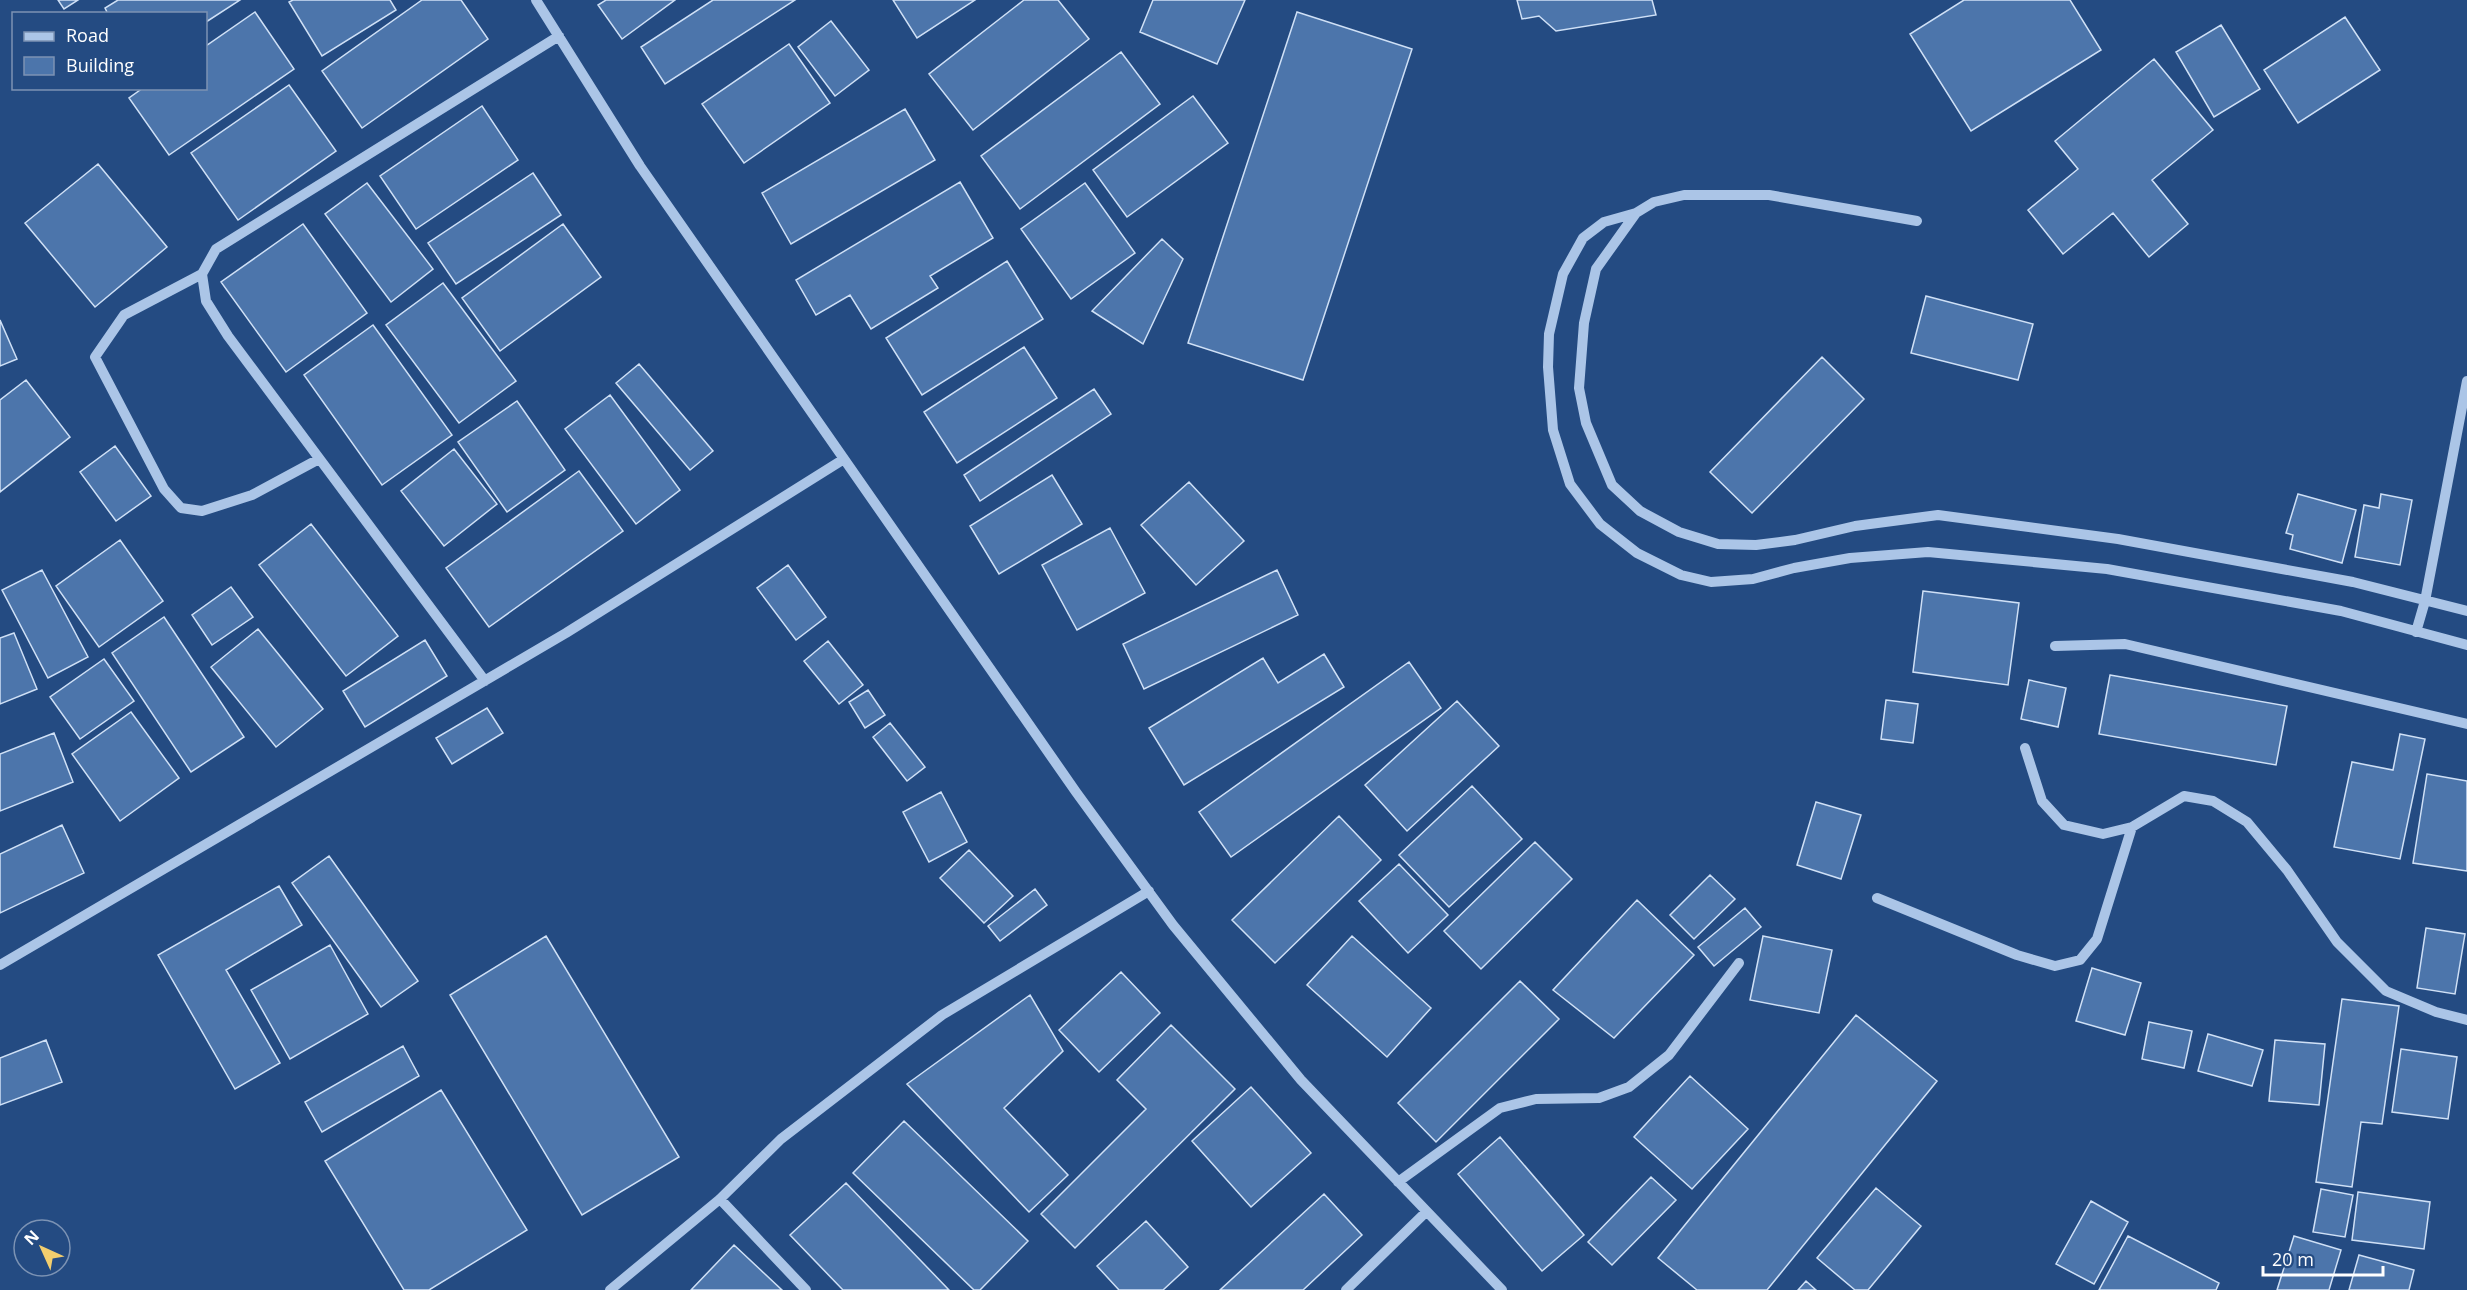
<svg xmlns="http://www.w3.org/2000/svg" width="2467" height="1290" viewBox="0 0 2467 1290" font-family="'Open Sans',sans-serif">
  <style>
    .building { fill: #4c75ab; stroke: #cfe0f6; stroke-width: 1.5 }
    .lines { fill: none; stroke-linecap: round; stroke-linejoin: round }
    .minor { stroke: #abc5e7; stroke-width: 10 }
  </style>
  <rect width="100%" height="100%" fill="#244b82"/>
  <path class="building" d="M 58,0 L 78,0 L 64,9 Z
    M 118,0 L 240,0 L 206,22 L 206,14 L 108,14 L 105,8 Z
    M 293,0 L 390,0 L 396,10 L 322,56 L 289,2 Z
    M 422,0 L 461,0 L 488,39 L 362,128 L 322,71 Z
    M 606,0 L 675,0 L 622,39 L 598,5 Z
    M 713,0 L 795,0 L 665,84 L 641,47 Z
    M 893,0 L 975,0 L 917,38 Z
    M 1024,0 L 1058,0 L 1089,39 L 973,130 L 929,74 Z
    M 1153,0 L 1245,0 L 1217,64 L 1140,32 Z
    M 1517,0 L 1652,0 L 1656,15 L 1556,31 L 1539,16 L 1522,19 Z
    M 1964,0 L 2070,0 L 2101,50 L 1971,131 L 1910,34 Z
    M 255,12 L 294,69 L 169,155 L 129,98 L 143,88 L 206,88 L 206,46 Z
    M 1297,12 L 1412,49 L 1303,380 L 1188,343 Z
    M 2345,17 L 2380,70 L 2298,123 L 2264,70 Z
    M 831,21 L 869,70 L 835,96 L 798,47 Z
    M 2221,25 L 2260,89 L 2214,117 L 2176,52 Z
    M 789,44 L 830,103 L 744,163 L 702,104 Z
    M 1121,52 L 1160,104 L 1020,209 L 981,156 Z
    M 2154,59 L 2213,130 L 2152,180 L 2188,224 L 2149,257 L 2113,213 L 2063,254 L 2028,210 L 2078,169 L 2055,141 Z
    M 289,85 L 336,151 L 238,220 L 191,153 Z
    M 1193,96 L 1228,143 L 1127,217 L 1093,170 Z
    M 482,106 L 518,160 L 416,229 L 380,176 Z
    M 905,109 L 935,160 L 791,244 L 762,193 Z
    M 98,164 L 167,247 L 95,307 L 25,223 Z
    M 533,173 L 561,215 L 456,284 L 428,243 Z
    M 960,182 L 993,238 L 930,276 L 938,288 L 871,329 L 850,295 L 816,315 L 796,280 Z
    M 367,183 L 433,269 L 391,302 L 325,214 Z
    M 1085,183 L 1135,253 L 1071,299 L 1021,229 Z
    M 303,224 L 367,313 L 286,372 L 221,282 Z
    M 563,224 L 601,277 L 500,351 L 462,298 Z
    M 1162,239 L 1183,259 L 1143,344 L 1092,311 Z
    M 1007,261 L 1043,319 L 922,395 L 886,338 Z
    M 443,283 L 516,381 L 459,423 L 386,325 Z
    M 1926,296 L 2033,324 L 2018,380 L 1911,353 Z
    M 0,320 L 17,359 L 0,366 Z
    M 373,325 L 452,435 L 382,485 L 304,375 Z
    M 1024,347 L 1057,398 L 957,463 L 924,412 Z
    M 1822,357 L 1864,399 L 1752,513 L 1710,472 Z
    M 639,364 L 713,451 L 690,470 L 616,383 Z
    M 26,380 L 70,437 L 0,492 L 0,400 Z
    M 1094,389 L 1111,414 L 980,501 L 964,475 Z
    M 610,395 L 680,490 L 636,524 L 565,429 Z
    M 517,401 L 565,470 L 507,512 L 458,442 Z
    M 115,446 L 151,496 L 116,521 L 80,472 Z
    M 454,449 L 497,504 L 444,546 L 401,491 Z
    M 579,471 L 623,531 L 489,627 L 446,568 Z
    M 1052,475 L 1082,524 L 999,574 L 970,526 Z
    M 1189,482 L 1244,541 L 1196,585 L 1141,525 Z
    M 2298,494 L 2356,510 L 2342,563 L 2290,549 L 2293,535 L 2286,533 Z
    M 2381,494 L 2412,500 L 2400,565 L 2355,557 L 2364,505 L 2379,508 Z
    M 311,524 L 398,636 L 346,676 L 259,565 Z
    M 1110,528 L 1145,593 L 1077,630 L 1042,565 Z
    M 120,540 L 163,601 L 99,647 L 56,586 Z
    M 788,565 L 826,617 L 796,640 L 757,588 Z
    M 42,570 L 88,657 L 48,678 L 2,590 Z
    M 1277,570 L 1298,615 L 1144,689 L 1123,644 Z
    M 231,587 L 253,617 L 212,645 L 192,615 Z
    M 1923,591 L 2019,603 L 2008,685 L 1913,672 Z
    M 164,617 L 244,737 L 191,772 L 112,653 Z
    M 258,629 L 323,709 L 276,747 L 211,667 Z
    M 14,633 L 37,689 L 0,704 L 0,638 Z
    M 425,640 L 447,676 L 365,727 L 343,691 Z
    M 828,641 L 863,685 L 839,704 L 804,661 Z
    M 1324,654 L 1344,687 L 1184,785 L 1149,728 L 1263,658 L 1278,683 Z
    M 104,659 L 134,701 L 80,739 L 50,697 Z
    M 1409,662 L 1441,708 L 1231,857 L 1199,812 Z
    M 2110,675 L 2287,706 L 2276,765 L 2099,734 Z
    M 2029,680 L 2066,688 L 2058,727 L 2021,719 Z
    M 868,690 L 885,715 L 865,728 L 849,702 Z
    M 1886,700 L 1918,704 L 1913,743 L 1881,739 Z
    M 1457,701 L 1499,746 L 1407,831 L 1365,785 Z
    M 487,708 L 503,733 L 452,764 L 436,738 Z
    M 131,712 L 179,778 L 120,821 L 72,754 Z
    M 890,723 L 925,767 L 907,781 L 873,737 Z
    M 54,733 L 73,782 L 0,811 L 0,754 Z
    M 2400,734 L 2425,739 L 2400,859 L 2334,847 L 2352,762 L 2393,770 Z
    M 2427,774 L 2467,781 L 2467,871 L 2413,863 Z
    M 1472,786 L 1522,839 L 1449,907 L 1399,855 Z
    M 941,792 L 967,842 L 929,862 L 903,812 Z
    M 1816,802 L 1861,815 L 1841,879 L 1797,865 Z
    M 1339,816 L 1381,860 L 1275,963 L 1232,920 Z
    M 62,825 L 84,873 L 0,913 L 0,854 Z
    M 1535,842 L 1572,879 L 1481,969 L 1444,931 Z
    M 969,850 L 1013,896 L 984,923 L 940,878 Z
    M 329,856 L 418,981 L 381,1007 L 292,883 Z
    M 1399,864 L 1448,915 L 1408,953 L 1359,901 Z
    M 1710,875 L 1735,899 L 1694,939 L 1670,915 Z
    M 279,886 L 302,925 L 226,970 L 280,1063 L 235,1089 L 158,955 Z
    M 1035,889 L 1047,905 L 1000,941 L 988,926 Z
    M 1637,900 L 1694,955 L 1614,1038 L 1553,990 Z
    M 1745,908 L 1761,927 L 1714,966 L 1698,947 Z
    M 2426,928 L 2465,934 L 2455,994 L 2417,988 Z
    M 546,936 L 679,1157 L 582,1215 L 450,995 Z
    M 1352,936 L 1431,1008 L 1387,1057 L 1307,985 Z
    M 1763,936 L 1832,950 L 1819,1013 L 1750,1000 Z
    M 330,945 L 368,1014 L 290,1059 L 251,990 Z
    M 2092,968 L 2141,983 L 2125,1035 L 2076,1021 Z
    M 1121,972 L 1160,1013 L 1099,1072 L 1059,1030 Z
    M 1520,981 L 1559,1019 L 1436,1142 L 1398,1103 Z
    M 1030,995 L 1063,1051 L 1004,1108 L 1068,1175 L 1029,1212 L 907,1084 Z
    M 2342,999 L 2399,1006 L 2382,1124 L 2361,1122 L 2352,1187 L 2316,1182 Z
    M 1856,1015 L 1937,1081 L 1767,1290 L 1697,1290 L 1658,1258 Z
    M 2149,1022 L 2192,1031 L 2184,1068 L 2142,1059 Z
    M 1171,1025 L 1235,1089 L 1075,1248 L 1041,1214 L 1146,1109 L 1117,1080 Z
    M 2208,1034 L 2263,1050 L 2252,1086 L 2198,1071 Z
    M 46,1040 L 62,1082 L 0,1105 L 0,1058 Z
    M 2275,1040 L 2325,1044 L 2319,1105 L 2269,1101 Z
    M 403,1046 L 419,1076 L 322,1132 L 305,1102 Z
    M 2401,1049 L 2457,1057 L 2448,1119 L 2392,1112 Z
    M 1690,1076 L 1748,1129 L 1692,1189 L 1634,1137 Z
    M 1251,1087 L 1311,1153 L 1251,1207 L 1192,1141 Z
    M 441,1090 L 527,1230 L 429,1290 L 404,1290 L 325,1161 Z
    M 904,1121 L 1028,1241 L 980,1290 L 974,1290 L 853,1173 Z
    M 1500,1137 L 1584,1235 L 1542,1271 L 1458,1174 Z
    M 1651,1177 L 1676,1200 L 1612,1265 L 1588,1242 Z
    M 846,1183 L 949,1290 L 843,1290 L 790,1235 Z
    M 1876,1188 L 1921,1226 L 1868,1290 L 1855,1290 L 1817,1258 Z
    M 2321,1189 L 2353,1195 L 2345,1237 L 2313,1232 Z
    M 2358,1192 L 2430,1202 L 2424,1249 L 2352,1240 Z
    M 1324,1194 L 1362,1235 L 1303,1290 L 1220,1290 Z
    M 2091,1201 L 2128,1222 L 2094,1284 L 2056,1264 Z
    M 1146,1221 L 1188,1267 L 1163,1290 L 1119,1290 L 1097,1266 Z
    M 2128,1236 L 2219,1283 L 2216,1290 L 2099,1290 Z
    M 2294,1236 L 2341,1250 L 2329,1290 L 2277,1290 Z
    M 734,1245 L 782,1290 L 691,1290 Z
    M 2359,1255 L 2414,1270 L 2409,1290 L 2349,1290 Z
    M 1806,1281 L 1816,1290 L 1798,1290 Z"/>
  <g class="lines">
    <path class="minor" d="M 536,0 L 640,166 L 1076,792 L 1173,925 L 1301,1080 L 1502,1290
      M 1636,213 L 1596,269 L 1584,323 L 1579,388 L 1586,423 L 1612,485 L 1640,511 L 1679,532 L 1718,544 L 1756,545 L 1795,540 L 1855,526 L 1938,515 L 2118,539 L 2353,582 L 2467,611
      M 1917,221 L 1769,195 L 1684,195 L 1654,202 L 1636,213 L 1604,222 L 1583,238 L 1563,274 L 1549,334 L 1548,367 L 1553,430 L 1570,484 L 1600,524 L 1637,553 L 1681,575 L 1711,582 L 1753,579 L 1794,568 L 1850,558 L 1928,552 L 2107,569 L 2341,611 L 2467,645
      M 202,274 L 124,315 L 95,357 L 164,489 L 181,508 L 202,511 L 252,495 L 319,459
      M 2416,632 L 2425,601 L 2467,381
      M 2055,646 L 2125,644 L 2467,724
      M 485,681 L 228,336 L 206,301 L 202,274 L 216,249 L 559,36
      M 2025,748 L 2042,801 L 2064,825 L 2103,834 L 2132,827 L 2184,796 L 2213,801 L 2247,822 L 2287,870 L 2337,942 L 2386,991 L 2436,1012 L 2467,1020
      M 1877,898 L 2017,955 L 2055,966 L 2080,960 L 2097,939 L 2132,827
      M 0,965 L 566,633 L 844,459
      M 1398,1182 L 1500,1108 L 1536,1099 L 1599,1098 L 1629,1087 L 1669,1055 L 1739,963
      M 720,1199 L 806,1290
      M 610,1290 L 720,1199 L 781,1139 L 942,1015 L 1149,891
      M 1346,1290 L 1426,1212"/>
  </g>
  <rect x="12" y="12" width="195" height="78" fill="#244b82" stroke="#7c93b4" stroke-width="1.5"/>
  <rect x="24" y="32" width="30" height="9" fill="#abc5e7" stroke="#7c93b4" stroke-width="1.5"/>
  <text x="66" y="42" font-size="18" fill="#ffffff">Road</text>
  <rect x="24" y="57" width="30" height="18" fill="#4c75ab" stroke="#7c93b4" stroke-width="1.5"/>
  <text x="66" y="72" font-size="18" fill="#ffffff">Building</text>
  <g transform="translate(42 1248) rotate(315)"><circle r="28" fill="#244b82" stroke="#7c93b4" stroke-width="1.5"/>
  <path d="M0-4.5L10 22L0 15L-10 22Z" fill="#f2ce6e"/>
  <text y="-9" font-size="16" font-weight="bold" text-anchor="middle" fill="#ffffff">N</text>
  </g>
  <path d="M2263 1266v9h120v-9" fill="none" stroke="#ffffff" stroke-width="3"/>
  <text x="2272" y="1266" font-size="18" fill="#ffffff" stroke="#244b82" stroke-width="4.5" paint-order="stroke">20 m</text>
</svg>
